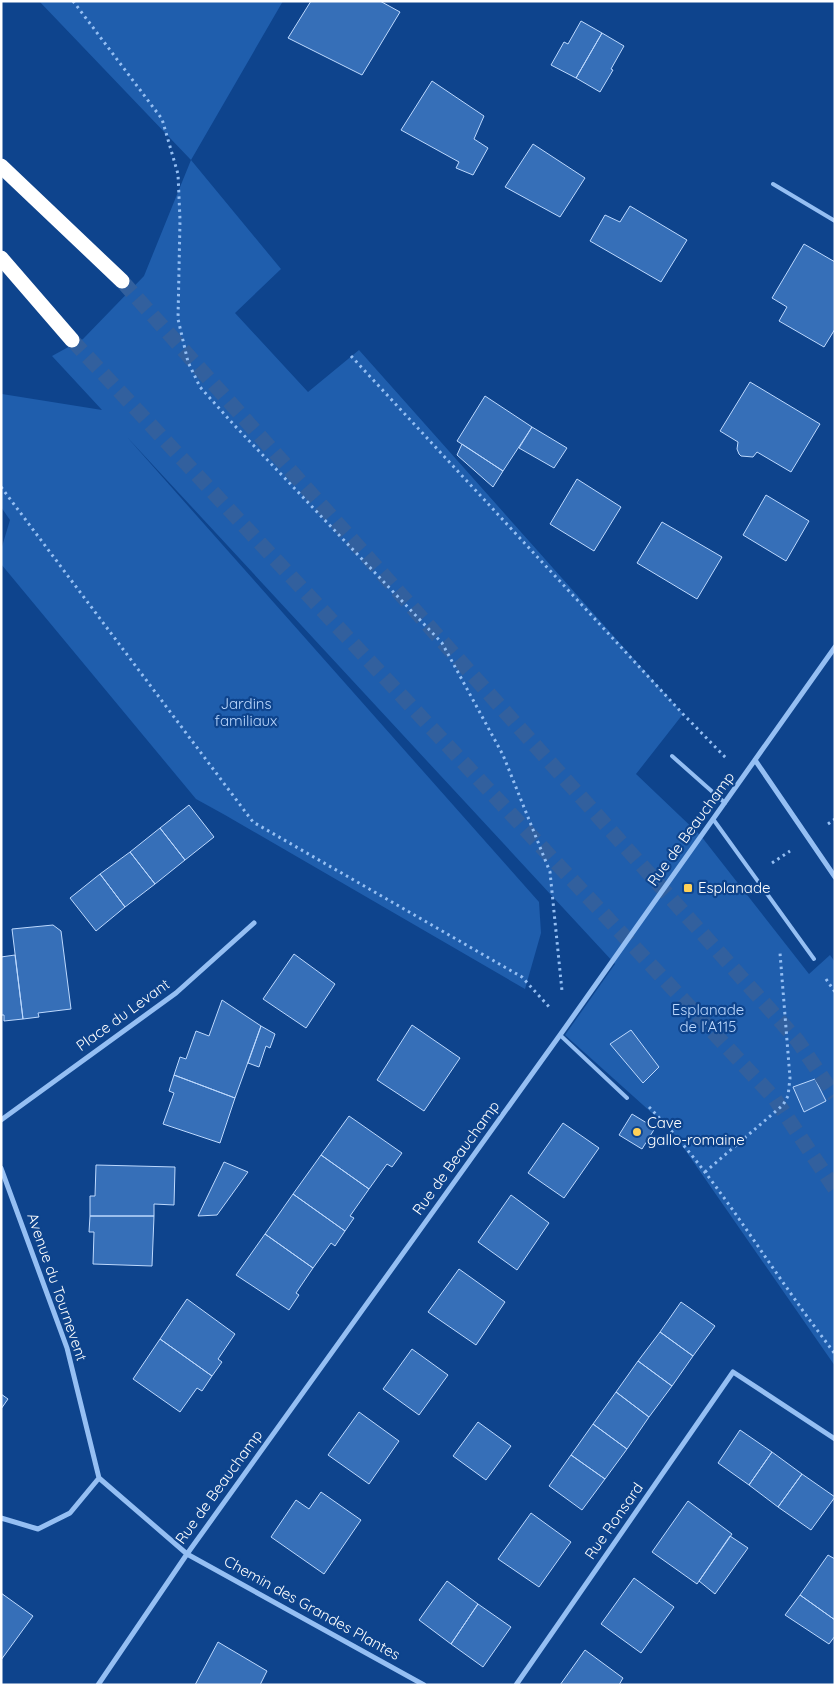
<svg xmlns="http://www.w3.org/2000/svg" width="836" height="1686" viewBox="0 0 836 1686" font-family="Quicksand,sans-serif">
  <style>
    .green { fill: #1f5ead }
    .building { fill: #366fb8; stroke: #bdd9fe }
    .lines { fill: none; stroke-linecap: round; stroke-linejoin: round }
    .highway-tunnel { stroke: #32609e; stroke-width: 15; stroke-dasharray: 15 8; stroke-linecap: butt }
    .path { stroke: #95bff3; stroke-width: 3; stroke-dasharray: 2.5 4; stroke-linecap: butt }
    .lane { stroke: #95bff3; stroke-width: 4 }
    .street { stroke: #95bff3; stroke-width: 5 }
    .highway { stroke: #fff; stroke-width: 15 }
    .poi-dot { fill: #ffd158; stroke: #0e448d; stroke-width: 2 }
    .labels { text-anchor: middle; stroke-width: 4.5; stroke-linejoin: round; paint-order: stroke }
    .park-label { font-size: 15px; fill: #bdd9fe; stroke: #0e448d }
    .street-label { font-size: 15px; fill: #fff; stroke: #0e448d }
    .poi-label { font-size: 15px; fill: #fff; stroke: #0e448d; text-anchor: start }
  </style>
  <rect width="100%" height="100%" fill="#0e448d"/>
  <path class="green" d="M 39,1 L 283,1 L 191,160 L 281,269 L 235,313 L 308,392 L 359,350 L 683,714 L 636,774 L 701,836 L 809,974 L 830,955 L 835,962 L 835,1366 L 672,1131 L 565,1035 L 615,964 L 127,437 L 539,902 L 541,933 L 525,989 L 225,815 L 196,799 L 1,564 L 1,550 L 10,520 L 1,507 L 1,396 L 2,394 L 102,410 L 52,356 L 83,339 L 144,276 L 191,160 Z"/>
  <path class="building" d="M 311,1 L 380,1 L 400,12 L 362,75 L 288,38 Z
    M 581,21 L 602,33 L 576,78 L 551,65 L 564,42 L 568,44 Z
    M 602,33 L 624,46 L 611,69 L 613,70 L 600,92 L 576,78 Z
    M 432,81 L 484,116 L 474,139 L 488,148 L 473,175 L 456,168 L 459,162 L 401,130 Z
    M 533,144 L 585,178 L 560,217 L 505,187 Z
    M 630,206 L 687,240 L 661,282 L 590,241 L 605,215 L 620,222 Z
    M 804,244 L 835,262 L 835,329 L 824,347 L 779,321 L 787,307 L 772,298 Z
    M 750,382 L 820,424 L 791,472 L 757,452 L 753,457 L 741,456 L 739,454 L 737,449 L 738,442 L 720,431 Z
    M 485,396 L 532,427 L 503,471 L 457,441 Z
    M 532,427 L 567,448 L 554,468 L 519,448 Z
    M 462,444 L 503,471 L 493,487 L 457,455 Z
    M 577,479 L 621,507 L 594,551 L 550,524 Z
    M 766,495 L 809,521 L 786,561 L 743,535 Z
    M 662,522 L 722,557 L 697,599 L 637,563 Z
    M 189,805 L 214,837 L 185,860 L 160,828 Z
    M 160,828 L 185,860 L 155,884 L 130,852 Z
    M 130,852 L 155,884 L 125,907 L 100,874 Z
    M 100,874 L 125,907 L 96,931 L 70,898 Z
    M 53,925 L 61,931 L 71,1009 L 38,1013 L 39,1017 L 23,1019 L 12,929 Z
    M 294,954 L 335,984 L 306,1028 L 263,999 Z
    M 15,955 L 23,1019 L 4,1021 L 4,1015 L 1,1015 L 1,957 Z
    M 222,1000 L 261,1026 L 235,1098 L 174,1075 L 180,1057 L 186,1059 L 196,1031 L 209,1036 Z
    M 412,1025 L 460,1058 L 424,1111 L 377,1080 Z
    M 261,1026 L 275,1034 L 270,1048 L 266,1046 L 259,1067 L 248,1063 Z
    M 631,1030 L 659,1067 L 643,1083 L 610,1044 Z
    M 174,1075 L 235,1098 L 220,1143 L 163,1124 L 174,1093 L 169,1091 Z
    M 815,1079 L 826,1101 L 804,1112 L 793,1087 Z
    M 632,1114 L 655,1128 L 642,1149 L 619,1135 Z
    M 349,1116 L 402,1153 L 392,1167 L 387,1164 L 369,1189 L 321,1155 Z
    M 563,1123 L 599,1148 L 564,1198 L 528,1173 Z
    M 321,1155 L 369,1189 L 350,1216 L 354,1218 L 345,1231 L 293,1194 Z
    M 224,1162 L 248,1172 L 217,1215 L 198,1216 Z
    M 96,1165 L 175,1167 L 174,1205 L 154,1204 L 154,1216 L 90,1216 L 90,1196 L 95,1196 Z
    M 293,1194 L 345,1231 L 335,1246 L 331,1243 L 313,1268 L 265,1234 Z
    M 511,1195 L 549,1223 L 517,1270 L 478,1242 Z
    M 90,1216 L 154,1216 L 152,1266 L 93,1264 L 94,1232 L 89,1232 Z
    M 265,1234 L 313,1268 L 296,1293 L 299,1295 L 289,1310 L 236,1275 Z
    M 459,1269 L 505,1302 L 476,1345 L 428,1312 Z
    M 187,1299 L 235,1334 L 218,1359 L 222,1362 L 212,1376 L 160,1339 Z
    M 681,1302 L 715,1326 L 693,1356 L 660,1332 Z
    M 660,1332 L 693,1356 L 672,1386 L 638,1361 Z
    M 160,1339 L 212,1376 L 202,1391 L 197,1388 L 180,1412 L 133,1379 Z
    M 412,1349 L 448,1375 L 419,1415 L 383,1389 Z
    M 638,1361 L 672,1386 L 649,1417 L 616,1392 Z
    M 616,1392 L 649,1417 L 627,1449 L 593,1424 Z
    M 1,1394 L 8,1399 L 1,1409 Z
    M 359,1412 L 399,1441 L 369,1484 L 328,1455 Z
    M 478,1422 L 511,1446 L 486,1480 L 453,1456 Z
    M 593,1424 L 627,1449 L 605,1479 L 571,1455 Z
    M 740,1430 L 772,1452 L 749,1485 L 718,1463 Z
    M 772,1452 L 802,1474 L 778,1507 L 749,1485 Z
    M 571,1455 L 605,1479 L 582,1510 L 549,1486 Z
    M 802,1474 L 835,1497 L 811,1530 L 778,1507 Z
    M 321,1492 L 361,1520 L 324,1574 L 271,1537 L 296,1500 L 309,1509 Z
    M 688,1501 L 732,1534 L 697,1584 L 652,1552 Z
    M 531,1513 L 571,1542 L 539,1587 L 498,1559 Z
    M 730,1536 L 748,1548 L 715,1594 L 699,1581 Z
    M 828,1555 L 835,1559 L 835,1620 L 800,1595 Z
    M 634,1578 L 674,1607 L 641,1653 L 601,1624 Z
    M 447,1581 L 478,1604 L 451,1644 L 419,1620 Z
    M 1,1593 L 33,1616 L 1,1660 Z
    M 800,1595 L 835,1620 L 835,1636 L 829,1644 L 785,1615 Z
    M 478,1604 L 511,1627 L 483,1667 L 451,1644 Z
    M 218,1642 L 267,1671 L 260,1685 L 195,1685 Z
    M 585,1650 L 623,1678 L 619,1685 L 560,1685 Z"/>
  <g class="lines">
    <path class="highway-tunnel" d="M 122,281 L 797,1040 L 835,1096
      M 72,340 L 775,1099 L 835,1189"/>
    <path class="path" d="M 73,1 L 162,119 L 178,174 L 180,220 L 178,319 L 188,362 L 200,387 L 235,426 L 442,643 L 503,755 L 550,872 L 562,991
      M 351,356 L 683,714 L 726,758
      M 1,487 L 253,822 L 522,977 L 551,1009
      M 828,824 L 835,819
      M 772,863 L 790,851
      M 826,979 L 835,992
      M 649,1107 C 706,1165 747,1232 794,1298 C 807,1317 821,1335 835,1354
      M 705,1172 L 783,1105 L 788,1096 L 790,1078 L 780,953"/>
    <path class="lane" d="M 773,184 L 835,221
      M 672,756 L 725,803
      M 713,819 L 814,959
      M 560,1035 L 627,1098"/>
    <path class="street" d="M 755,760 L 835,877
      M 1,1120 L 176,993 L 254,923
      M 1,1168 L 67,1348 L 99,1478 L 187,1554 L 424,1685
      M 1,1518 L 38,1529 L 70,1513 L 99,1478
      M 98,1685 L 187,1554 L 560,1035 L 835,647
      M 516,1685 L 733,1372 L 835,1439"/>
    <path class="highway" d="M 1,166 L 122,281
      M 1,258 L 72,340"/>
  </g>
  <g class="poi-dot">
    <rect x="683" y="883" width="10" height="10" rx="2.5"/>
    <circle cx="637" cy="1132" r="5"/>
  </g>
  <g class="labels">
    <g class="park-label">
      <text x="246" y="709">Jardins<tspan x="246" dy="17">familiaux</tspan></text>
      <text x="708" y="1015">Esplanade<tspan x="708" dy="17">de l'A115</tspan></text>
    </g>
    <g class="street-label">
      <text transform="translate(691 829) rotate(-54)" y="5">Rue de Beauchamp</text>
      <text transform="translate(123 1015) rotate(-36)" y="5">Place du Levant</text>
      <text transform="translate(456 1158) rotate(-54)" y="5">Rue de Beauchamp</text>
      <text transform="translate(57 1287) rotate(71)" y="5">Avenue du Tournevent</text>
      <text transform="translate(219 1487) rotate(-54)" y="5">Rue de Beauchamp</text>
      <text transform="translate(614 1521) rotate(-55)" y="5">Rue Ronsard</text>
      <text transform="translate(312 1608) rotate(29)" y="5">Chemin des Grandes Plantes</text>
    </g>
    <g class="poi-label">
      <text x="698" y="893">Esplanade</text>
      <text x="647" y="1128">Cave<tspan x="647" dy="17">gallo-romaine</tspan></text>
    </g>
  </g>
  <rect width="836" height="1686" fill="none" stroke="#ffffff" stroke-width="5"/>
</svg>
